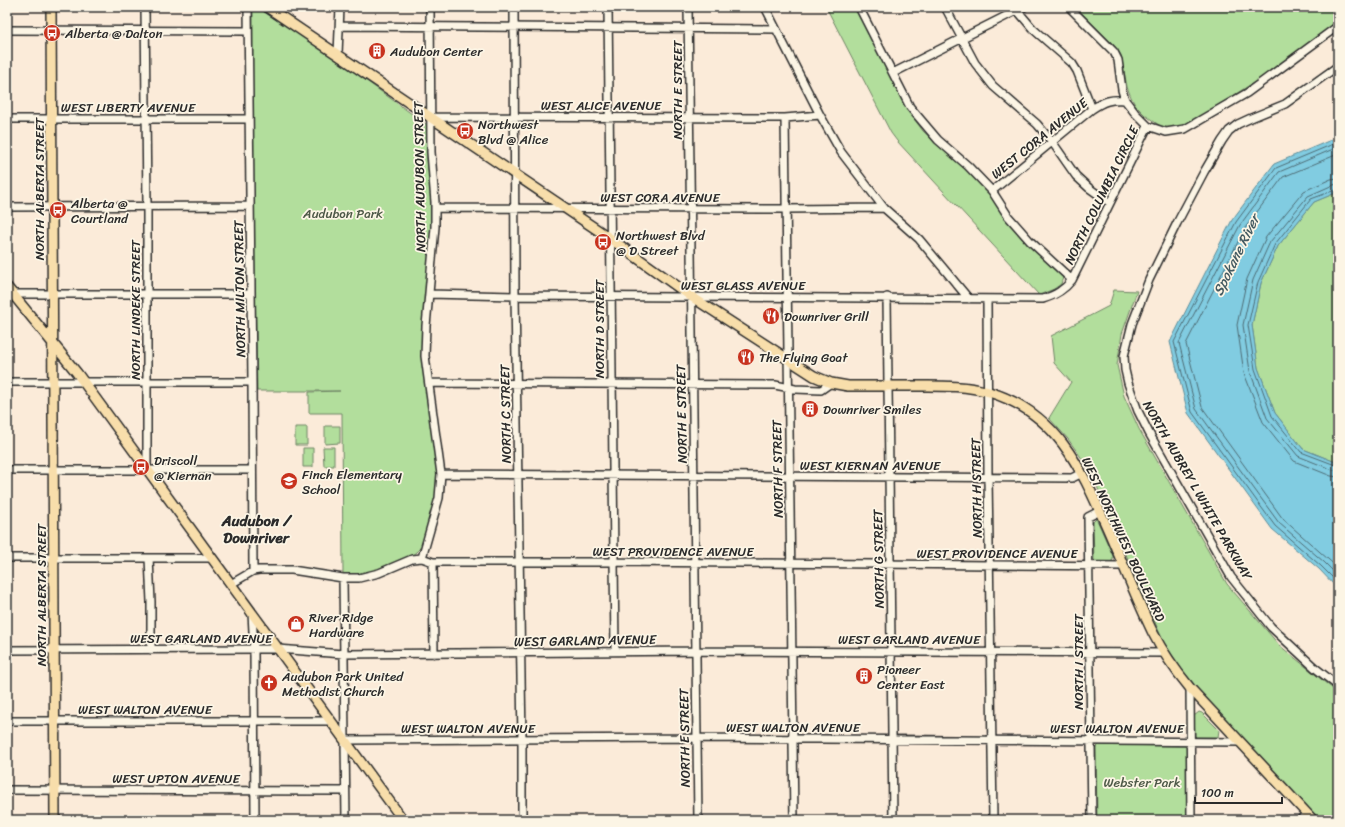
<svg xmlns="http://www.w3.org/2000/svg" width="1345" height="827" viewBox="0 0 1345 827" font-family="Sriracha,sans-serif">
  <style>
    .green { fill: #b2de9c; stroke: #6e8464 }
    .water { fill: #81cce1; stroke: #5f8c98 }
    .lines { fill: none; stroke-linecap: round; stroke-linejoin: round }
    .shore { stroke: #4d6b74; stroke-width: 1 }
    .minor-casing { stroke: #2b2b2b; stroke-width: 10 }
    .major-casing { stroke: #2b2b2b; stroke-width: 12 }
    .minor { stroke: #fcf5e5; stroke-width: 7 }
    .major { stroke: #f8deab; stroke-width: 9 }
    .labels { text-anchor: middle; stroke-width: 3.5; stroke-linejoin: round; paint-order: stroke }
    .poi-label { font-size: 13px; fill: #2b2b2b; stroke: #fcf5e5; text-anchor: start }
    .street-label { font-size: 13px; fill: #2b2b2b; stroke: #fcf5e5 }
    .park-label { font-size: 13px; fill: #4d5847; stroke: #fcf5e5 }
    .water-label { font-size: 14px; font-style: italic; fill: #455b62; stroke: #fcf5e5 }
    .quarter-label { font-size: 15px; font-weight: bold; fill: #2b2b2b; stroke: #fcf5e5 }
  </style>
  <rect width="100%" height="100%" fill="#fbebd9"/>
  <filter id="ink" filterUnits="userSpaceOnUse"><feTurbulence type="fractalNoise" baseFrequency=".025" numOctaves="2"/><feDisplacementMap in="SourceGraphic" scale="8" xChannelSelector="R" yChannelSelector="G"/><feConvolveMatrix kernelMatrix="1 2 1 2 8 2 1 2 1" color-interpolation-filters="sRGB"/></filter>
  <g filter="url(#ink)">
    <path class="green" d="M 253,7 L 257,7 L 335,58 L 427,125 L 427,159 L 432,207 L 432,242 L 423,320 L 438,468 L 437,498 L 421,547 C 405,566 367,574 343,575 L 342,413 L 309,413 L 309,392 L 340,391 L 257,391 L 252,118 Z
      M 826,7 L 855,7 L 907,109 L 923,131 L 938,145 L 963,166 L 988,191 L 1005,217 L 1023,240 L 1061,273 L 1063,277 L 1061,284 L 1054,289 L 1039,295 L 897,141 L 891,133 Z
      M 1076,7 L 1338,7 L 1338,29 L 1187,125 L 1178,128 L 1163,128 L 1145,115 L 1135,105 L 1131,97 L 1127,87 L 1121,55 L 1114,45 Z
      M 1338,192 L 1338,463 L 1303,449 L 1275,413 L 1258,368 L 1252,325 L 1261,283 L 1278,246 L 1314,202 Z
      M 1114,290 L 1137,291 L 1122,334 L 1117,365 L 1124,396 L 1139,429 L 1227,584 L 1279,645 L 1338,693 L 1338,820 L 1320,820 L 1197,688 L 1181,668 L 1163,641 L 1090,470 L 1068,439 L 1049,418 L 1071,382 L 1054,363 L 1051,336 L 1109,306 Z
      M 325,426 L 340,426 L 340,443 L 325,444 Z
      M 295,427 L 307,427 L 307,445 L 295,445 Z
      M 323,447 L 334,447 L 334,466 L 324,466 Z
      M 303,448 L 313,448 L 313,467 L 303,467 Z
      M 1096,519 L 1097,520 L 1113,556 L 1113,560 L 1109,563 L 1095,562 L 1094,560 L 1093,522 Z
      M 1199,712 L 1202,713 L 1219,730 L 1218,737 L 1195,737 L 1194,716 Z
      M 1099,745 L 1185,746 L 1188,750 L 1188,820 L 1097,820 L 1096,748 Z"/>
    <path class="water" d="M 1338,137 L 1338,192 L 1314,202 L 1278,246 L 1261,283 L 1252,325 L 1258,368 L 1275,413 L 1303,449 L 1338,463 L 1338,589 L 1319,569 L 1272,529 L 1188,413 L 1170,342 L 1232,220 L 1274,164 Z"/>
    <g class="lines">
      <path class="shore" d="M 1338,142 L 1276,168 L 1236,222 L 1174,342 L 1192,412 L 1275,526 L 1321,566 L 1338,583
        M 1338,147 L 1279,172 L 1240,225 L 1179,343 L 1196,409 L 1279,523 L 1324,562 L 1338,576
        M 1338,154 L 1283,177 L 1245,228 L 1186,344 L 1202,407 L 1283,519 L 1338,568
        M 1338,178 L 1331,179 L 1304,191 L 1266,237 L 1247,279 L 1237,325 L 1244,373 L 1263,422 L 1294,461 L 1331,476 L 1338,477
        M 1338,184 L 1333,185 L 1308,196 L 1270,242 L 1253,280 L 1243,325 L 1250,371 L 1267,418 L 1298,456 L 1333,470 L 1338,471
        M 1338,189 L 1311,199 L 1275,244 L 1258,282 L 1248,325 L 1255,369 L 1272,416 L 1301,452 L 1338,466"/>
      <g class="minor-casing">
        <path id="minor" d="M 145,7 L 147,207 L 147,470
          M 248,7 L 252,382 L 253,571
          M 514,7 L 515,296 L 522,740 L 522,820
          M 608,7 L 615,651
          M 688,7 L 698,820
          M 765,7 L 820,115 L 841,152 L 884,208 L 919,239 L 969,299
          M 859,7 L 910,107 L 938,140 L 968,166 L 992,191 L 1008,216 L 1030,241 L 1072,280
          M 945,7 L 975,63 L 993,86 L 1037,124 L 1053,143 L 1076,176 L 1089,188 L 1110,203
          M 1069,7 L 1114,52 L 1118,60 L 1122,90 L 1125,100 L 1135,113 L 1148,126 L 1166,132 L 1185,129 L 1247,93 L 1338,26
          M 1017,10 L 1033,29 L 1072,63 L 1077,71 L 1092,109
          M 340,26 L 776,29
          M 7,30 L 248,31
          M 338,54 L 340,7
          M 1338,66 L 1285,104 L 1251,118 L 1238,124 L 1229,131 L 1222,141 L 1204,172 L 1177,223 L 1149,280 L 1132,324 L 1124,356 L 1125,370 L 1128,383 L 1138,411 L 1149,433 L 1231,577 L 1271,627 L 1314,667 L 1338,686
          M 893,73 L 1024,7
          M 431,117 L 785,118 L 820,115
          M 785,118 L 794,820
          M 7,119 L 249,119
          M 992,191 L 1092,109 C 1104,101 1110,99 1125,100
          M 7,207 L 250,206
          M 435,208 L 787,209 L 884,208
          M 9,294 L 251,294
          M 429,294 L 515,296 L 1043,299 C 1056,295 1064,290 1072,280 L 1148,126
          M 887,297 L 893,820
          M 987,299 L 988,477 L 993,820
          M 7,382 L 252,382
          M 429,383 L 775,385 L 795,389 L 821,390 L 831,383
          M 7,470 L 252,470
          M 441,474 L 1072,478 L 1082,473
          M 7,558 L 212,558
          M 149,558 L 151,602 L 151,650
          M 422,558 L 439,498 L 441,474 L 425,356 L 426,326 L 435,227 L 435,202 L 431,152 L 430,7
          M 433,562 L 434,654
          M 343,578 L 346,820
          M 231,584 L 253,571 L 259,570 L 292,570 L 343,578 L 359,578 L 379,573 L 412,559 L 422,558 L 433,562 L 614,562 L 1124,566
          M 252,613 L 254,650 L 255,820
          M 7,650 L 278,649 L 343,654 L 696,651 L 1164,653
          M 1190,688 L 1191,820
          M 7,721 L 331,721
          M 345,740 L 696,738 L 1240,742
          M 7,790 L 345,791
          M 1092,820 L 1088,517 L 1100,511
          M 1300,820 L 1307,813"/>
      </g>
      <g class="major-casing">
        <path id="major" d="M 51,7 L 55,820
          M 267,7 L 611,239 L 692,297 L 814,376 L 831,383 L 848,386 C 870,386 892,386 914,386 C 939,386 965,385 989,392 C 1056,412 1080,466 1106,525 C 1122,561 1136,598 1153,633 C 1163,653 1176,671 1190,688 L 1313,820
          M 7,287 L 77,373 L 403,820"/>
      </g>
      <use href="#minor" class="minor"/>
      <use href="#major" class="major"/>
    </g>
  </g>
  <defs>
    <g id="bus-disc" transform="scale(0.9)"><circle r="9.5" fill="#c8321e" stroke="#fcf5e5"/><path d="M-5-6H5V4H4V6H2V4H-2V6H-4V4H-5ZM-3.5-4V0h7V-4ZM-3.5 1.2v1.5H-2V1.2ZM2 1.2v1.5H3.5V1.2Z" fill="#fff"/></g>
    <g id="building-disc" transform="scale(0.9)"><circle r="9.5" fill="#c8321e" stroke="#fcf5e5"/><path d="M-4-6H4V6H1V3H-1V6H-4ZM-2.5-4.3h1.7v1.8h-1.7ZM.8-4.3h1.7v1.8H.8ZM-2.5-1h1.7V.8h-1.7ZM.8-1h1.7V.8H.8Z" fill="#fff"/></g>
    <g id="restaurant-disc" transform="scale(0.9)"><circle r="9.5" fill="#c8321e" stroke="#fcf5e5"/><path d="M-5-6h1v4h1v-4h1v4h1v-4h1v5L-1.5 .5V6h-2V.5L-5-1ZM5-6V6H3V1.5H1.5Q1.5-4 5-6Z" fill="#fff"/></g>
    <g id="school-disc" transform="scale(0.9)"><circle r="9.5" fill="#c8321e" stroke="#fcf5e5"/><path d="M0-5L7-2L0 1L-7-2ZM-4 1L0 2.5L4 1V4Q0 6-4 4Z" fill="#fff"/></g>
    <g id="shop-disc" transform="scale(0.9)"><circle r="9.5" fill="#c8321e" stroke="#fcf5e5"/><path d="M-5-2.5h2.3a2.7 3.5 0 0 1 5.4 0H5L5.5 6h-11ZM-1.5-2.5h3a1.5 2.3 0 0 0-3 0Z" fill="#fff"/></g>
    <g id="church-disc" transform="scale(0.9)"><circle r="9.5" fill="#c8321e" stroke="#fcf5e5"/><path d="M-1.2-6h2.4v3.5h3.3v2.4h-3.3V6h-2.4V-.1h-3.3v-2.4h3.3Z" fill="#fff"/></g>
  </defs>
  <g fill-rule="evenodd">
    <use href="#bus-disc" x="52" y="33"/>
    <use href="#building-disc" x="377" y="51"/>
    <use href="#bus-disc" x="465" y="131"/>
    <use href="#bus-disc" x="58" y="210"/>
    <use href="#bus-disc" x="603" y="242"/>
    <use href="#restaurant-disc" x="771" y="316"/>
    <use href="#restaurant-disc" x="746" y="357"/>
    <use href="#building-disc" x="810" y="409"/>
    <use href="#bus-disc" x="141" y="467"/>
    <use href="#school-disc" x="289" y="481"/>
    <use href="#shop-disc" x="296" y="624"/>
    <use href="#building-disc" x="864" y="676"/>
    <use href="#church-disc" x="269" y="683"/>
  </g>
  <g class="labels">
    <g class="poi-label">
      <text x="65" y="38">Alberta @ Dalton</text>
      <text x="390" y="56">Audubon Center</text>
      <text x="478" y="129">Northwest<tspan x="478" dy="15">Blvd @ Alice</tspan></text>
      <text x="71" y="208">Alberta @<tspan x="71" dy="15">Courtland</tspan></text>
      <text x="616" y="240">Northwest Blvd<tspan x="616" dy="15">@ D Street</tspan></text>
      <text x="784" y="321">Downriver Grill</text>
      <text x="759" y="362">The Flying Goat</text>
      <text x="823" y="414">Downriver Smiles</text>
      <text x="154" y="465">Driscoll<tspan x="154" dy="15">@ Kiernan</tspan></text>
      <text x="302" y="479">Finch Elementary<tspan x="302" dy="15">School</tspan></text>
      <text x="309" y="622">River Ridge<tspan x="309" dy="15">Hardware</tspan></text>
      <text x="877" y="674">Pioneer<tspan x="877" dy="15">Center East</tspan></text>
      <text x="282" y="681">Audubon Park United<tspan x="282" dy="15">Methodist Church</tspan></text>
    </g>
    <g class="street-label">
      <text transform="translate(677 90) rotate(-90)" y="5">NORTH E STREET</text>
      <text x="601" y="110">WEST ALICE AVENUE</text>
      <text x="128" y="112">WEST LIBERTY AVENUE</text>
      <text transform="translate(1039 138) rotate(-39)" y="5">WEST CORA AVENUE</text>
      <text transform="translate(419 177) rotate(-91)" y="5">NORTH AUDUBON STREET</text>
      <text transform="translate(39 189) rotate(-90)" y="5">NORTH ALBERTA STREET</text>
      <text transform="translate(1101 195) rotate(-64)" y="5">NORTH COLUMBIA CIRCLE</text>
      <text x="660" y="202">WEST CORA AVENUE</text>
      <text x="743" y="290">WEST GLASS AVENUE</text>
      <text transform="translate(239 289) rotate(-91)" y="5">NORTH MILTON STREET</text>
      <text transform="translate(135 310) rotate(-90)" y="5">NORTH LINDEKE STREET</text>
      <text transform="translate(599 329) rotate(-90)" y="5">NORTH D STREET</text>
      <text transform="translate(505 414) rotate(-91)" y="5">NORTH C STREET</text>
      <text transform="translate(681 414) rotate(-91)" y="5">NORTH E STREET</text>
      <text x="870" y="470">WEST KIERNAN AVENUE</text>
      <text transform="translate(777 469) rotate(-91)" y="5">NORTH F STREET</text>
      <text transform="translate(976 488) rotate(-91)" y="5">NORTH H STREET</text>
      <text transform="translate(1198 490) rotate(60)" y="5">NORTH AUBREY L WHITE PARKWAY</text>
      <text transform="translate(1124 539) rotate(65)" y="5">WEST NORTHWEST BOULEVARD</text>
      <text x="673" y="556">WEST PROVIDENCE AVENUE</text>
      <text x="997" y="558">WEST PROVIDENCE AVENUE</text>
      <text transform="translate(878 559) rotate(-91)" y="5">NORTH G STREET</text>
      <text transform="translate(41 595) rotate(-90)" y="5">NORTH ALBERTA STREET</text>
      <text x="201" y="643">WEST GARLAND AVENUE</text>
      <text x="909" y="644">WEST GARLAND AVENUE</text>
      <text transform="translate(585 640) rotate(-1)" y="5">WEST GARLAND AVENUE</text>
      <text transform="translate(1078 662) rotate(-90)" y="5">NORTH I STREET</text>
      <text x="145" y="714">WEST WALTON AVENUE</text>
      <text x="793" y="732">WEST WALTON AVENUE</text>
      <text x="468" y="733">WEST WALTON AVENUE</text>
      <text x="1117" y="733">WEST WALTON AVENUE</text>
      <text transform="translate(684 738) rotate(-91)" y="5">NORTH E STREET</text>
      <text x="176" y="783">WEST UPTON AVENUE</text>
    </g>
    <g class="park-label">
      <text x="343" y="218">Audubon Park</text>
      <text x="1142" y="787">Webster Park</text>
    </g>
    <g class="water-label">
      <text transform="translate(1236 255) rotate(-64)" y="5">Spokane River</text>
    </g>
    <g class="quarter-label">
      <text x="256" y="526">Audubon /<tspan x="256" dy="17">Downriver</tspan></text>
    </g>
  </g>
  <rect width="1345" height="827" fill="none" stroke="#fcf5e5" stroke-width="24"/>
  <rect x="12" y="12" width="1321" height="803" fill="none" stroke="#2b2b2b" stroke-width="1.5" filter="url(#ink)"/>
  <path d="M1195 797v6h87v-6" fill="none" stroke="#2b2b2b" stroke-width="2"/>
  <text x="1201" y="797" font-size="12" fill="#2b2b2b" stroke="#fcf5e5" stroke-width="3" paint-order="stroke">100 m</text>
</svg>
